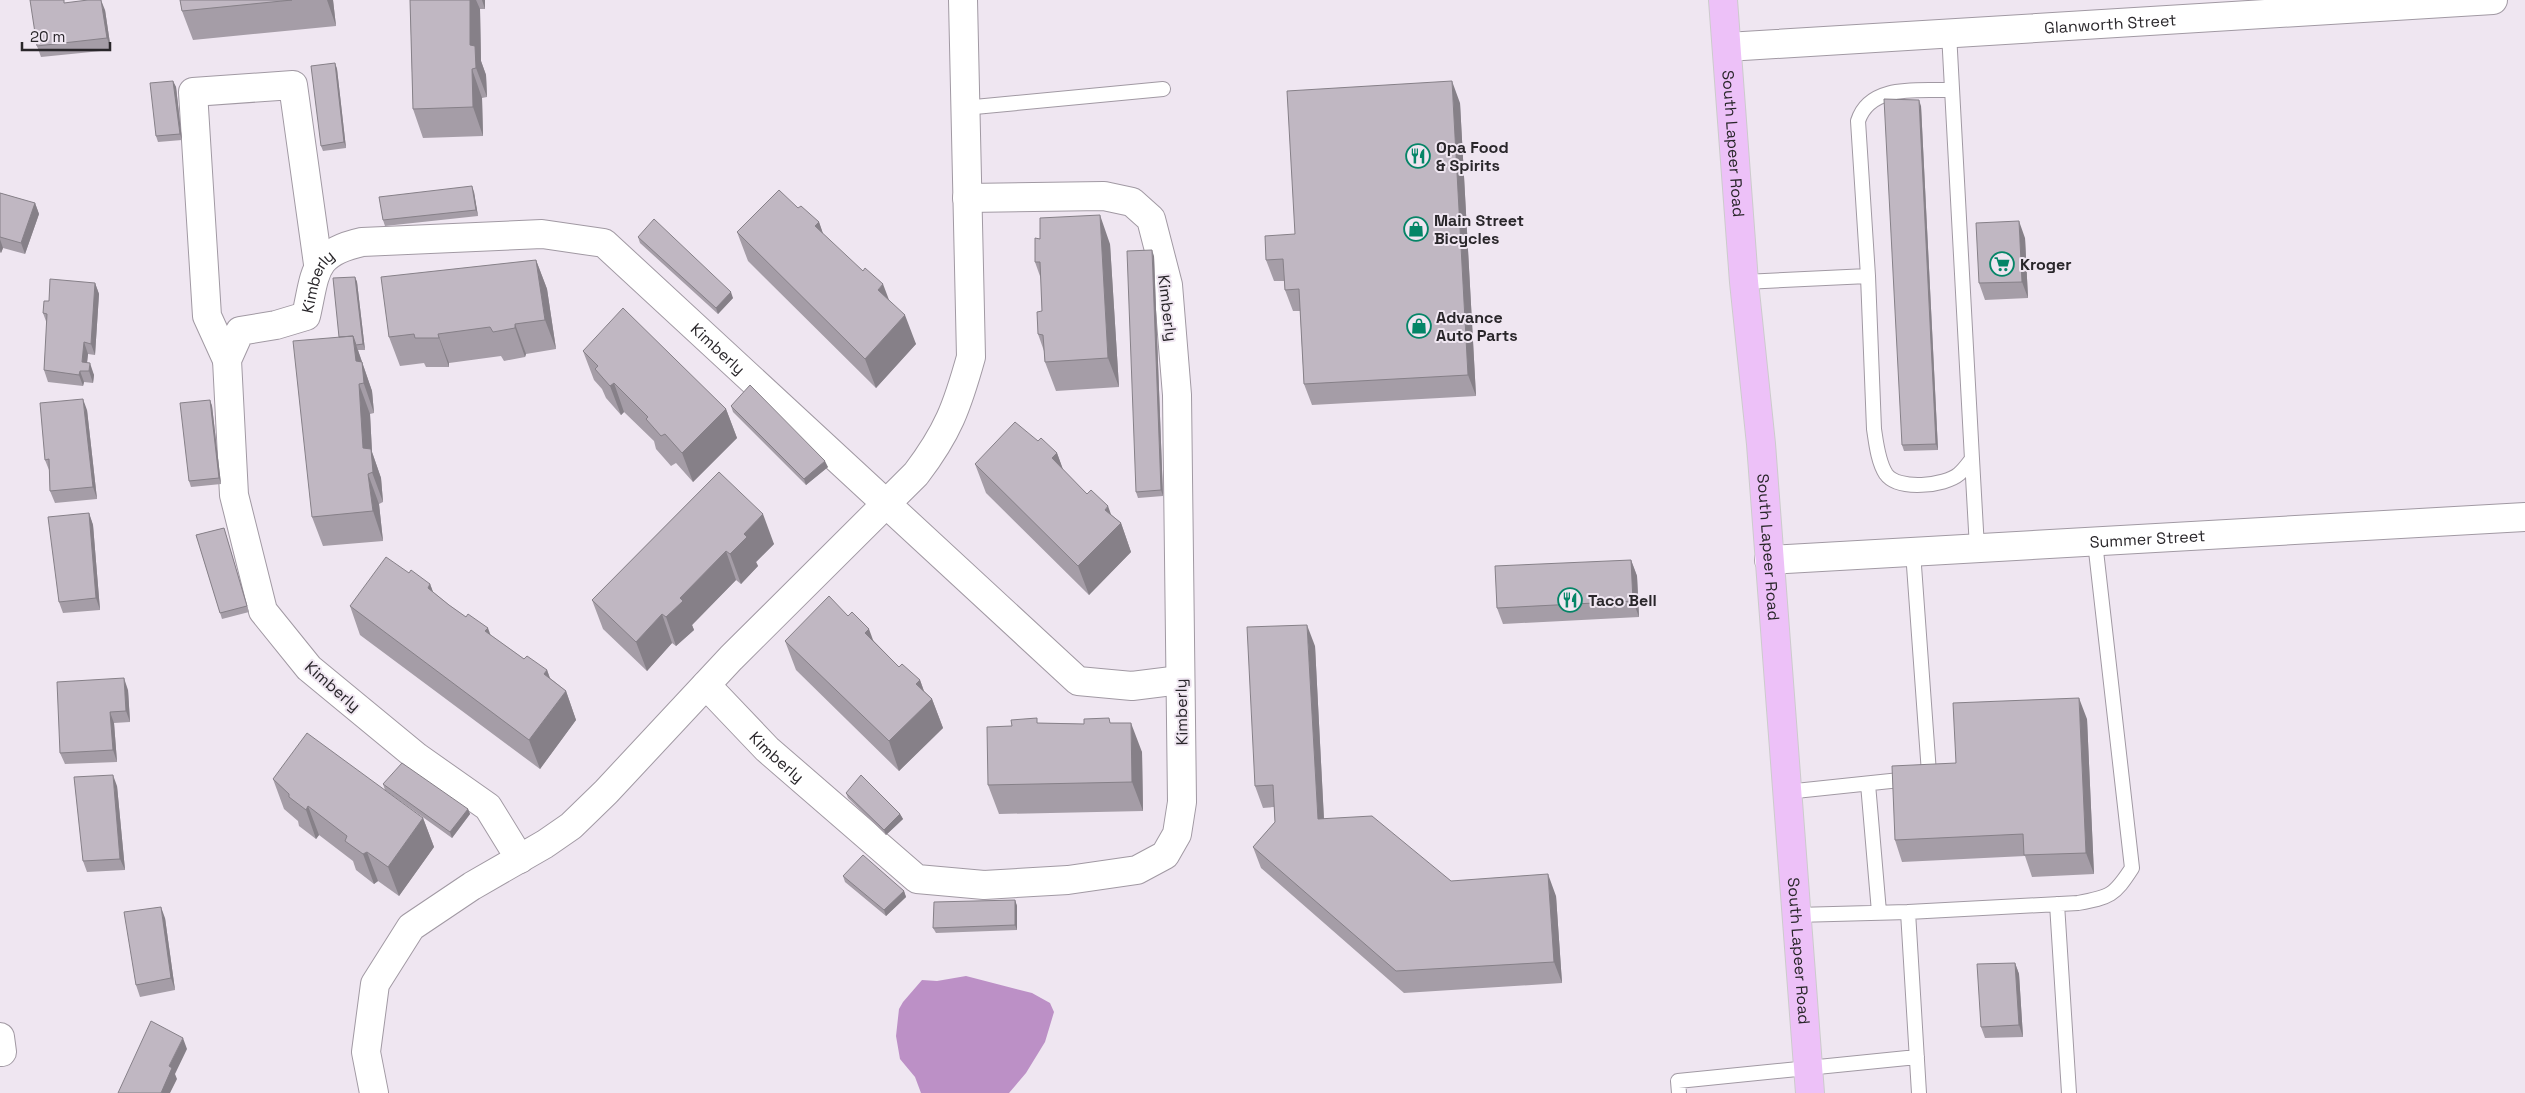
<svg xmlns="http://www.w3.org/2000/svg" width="2525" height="1093" viewBox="0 0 2525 1093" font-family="'Space Grotesk',sans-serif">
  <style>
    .water { fill: #bc90c6 }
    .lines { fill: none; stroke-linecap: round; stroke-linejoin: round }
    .service-casing { stroke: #a199a3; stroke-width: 16 }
    .minor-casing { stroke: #a199a3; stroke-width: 30 }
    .primary-casing { stroke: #cccbcc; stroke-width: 30 }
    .service { stroke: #fff; stroke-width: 14 }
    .minor { stroke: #fff; stroke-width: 28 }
    .primary { stroke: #edc1f8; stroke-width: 28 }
    .wall { fill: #a59da7 }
    .shaded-wall { fill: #868088 }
    .building { fill: #c0b7c2; stroke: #868088 }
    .labels { text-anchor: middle; stroke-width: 4; stroke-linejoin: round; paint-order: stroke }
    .street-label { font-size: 16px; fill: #29262a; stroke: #efe6f1 }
    .poi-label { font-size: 16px; font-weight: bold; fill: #29262a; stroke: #efe6f1; text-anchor: start }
  </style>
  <rect width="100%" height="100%" fill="#efe6f1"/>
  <path class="water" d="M 966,976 L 1032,993 L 1050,1003 L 1054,1012 L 1045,1042 L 1026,1073 L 1009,1093 L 921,1093 L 915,1077 L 900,1059 L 896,1036 L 899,1009 L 903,1002 L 922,980 L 937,981 Z"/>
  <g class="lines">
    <g class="service-casing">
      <path id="service" d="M 964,108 L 1163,89
        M 1868,276 L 1858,121 C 1870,83 1920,91 1952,90
        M 1744,282 L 1868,276 L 1874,429 C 1876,442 1878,462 1886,474 C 1898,491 1945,486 1959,474 C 1964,470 1968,464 1972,459 L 1949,33
        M 1972,459 L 1977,548
        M 1868,784 L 1879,912
        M 1786,792 L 1919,778 L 1929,773 L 1913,552
        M 2057,904 L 2069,1093
        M 1796,915 L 1908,912
        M 1679,1093 L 1678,1081 L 1917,1057
        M 1919,1093 L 1908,912 L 2078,903 C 2110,897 2114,896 2132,868 L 2095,542"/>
    </g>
    <g class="minor-casing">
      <g id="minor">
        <path id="s1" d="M 1727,47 L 2493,0"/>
        <path d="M 227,360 L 207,316 L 193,92 L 293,85 L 318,264"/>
        <path id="s2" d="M 1769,560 L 2525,517"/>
        <path id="s3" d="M 706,685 L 767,749 L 917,879 L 984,885 L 1068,880 L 1137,870 L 1165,855 L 1177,834 L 1182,802 L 1177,395 L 1168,285 L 1151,219 L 1132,202 L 1104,196 L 967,198"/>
        <path id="s4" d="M 520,859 L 488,807 L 417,757 L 309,668 L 263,611 L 234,495 L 227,360 L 240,331 L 276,325 L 306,316 C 316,272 312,253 362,242 L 542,234 L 604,243 L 1078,681 L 1132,686 L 1180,680"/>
        <path d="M 0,1037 L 2,1052"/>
        <path d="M 374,1093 L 366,1052 L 375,984 L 411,927 L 472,886 L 545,844 L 571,826 L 606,792 L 731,658 L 916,474 C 948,432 957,407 971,357 L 963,0"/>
      </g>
    </g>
    <g class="primary-casing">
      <g id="primary">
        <path id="s5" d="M 1723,0 L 1744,282 L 1761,444 L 1810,1093"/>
      </g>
    </g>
    <use href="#service" class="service"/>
    <use href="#minor" class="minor"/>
    <use href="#primary" class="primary"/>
  </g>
  <path class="wall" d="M 180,0 L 333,0 L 336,26 L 193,40 L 182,11 Z
    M 410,0 L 485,0 L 485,9 L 480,9 L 481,61 L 486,75 L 487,97 L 482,98 L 483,136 L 423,138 L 413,109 Z
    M 105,10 L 111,50 L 41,57 L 37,46 Z
    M 335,63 L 337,69 L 346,148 L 323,151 L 321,146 Z
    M 173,81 L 176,87 L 182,140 L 158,142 L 156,136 Z
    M 1460,103 L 1476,396 L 1312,405 L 1304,384 L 1300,311 L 1293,311 L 1285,290 L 1284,281 L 1274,281 L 1266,260 L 1295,234 Z
    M 1921,106 L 1938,450 L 1904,451 L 1902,445 Z
    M 474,192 L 478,216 L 385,226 L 383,220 Z
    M 0,193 L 35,203 L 39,214 L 25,254 L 3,248 L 1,253 L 0,252 Z
    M 798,208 L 819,222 L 823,234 L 889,300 L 916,344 L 876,388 L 748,261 L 737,232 Z
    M 638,237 L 733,298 L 718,314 L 640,243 Z
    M 2025,238 L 2028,298 L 1985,300 L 1979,283 Z
    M 1040,239 L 1110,244 L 1119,387 L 1056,391 L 1045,362 L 1044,351 L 1038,334 L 1042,311 L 1041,279 L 1035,262 Z
    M 1154,256 L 1163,496 L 1138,498 L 1136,492 Z
    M 536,260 L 547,289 L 556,349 L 526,354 L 525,357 L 504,361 L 501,356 L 449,363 L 449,367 L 426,367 L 424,363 L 400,366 L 389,337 Z
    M 355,277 L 357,282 L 365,350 L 358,350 L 372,391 L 374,413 L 370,414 L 372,452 L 381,478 L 383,502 L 379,504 L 383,541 L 323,546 L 312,517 L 339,337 Z
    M 95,283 L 99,294 L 95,355 L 88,354 L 87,363 L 94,375 L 93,383 L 84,382 L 83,386 L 48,382 L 44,370 L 47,324 L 43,313 L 49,301 Z
    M 583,351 L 726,409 L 737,438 L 693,482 L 676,463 L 671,466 L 656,449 L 654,441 L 624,412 L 621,415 L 606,398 L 602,389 L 594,380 Z
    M 210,400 L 212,406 L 221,484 L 191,487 L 189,481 Z
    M 731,406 L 828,467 L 806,485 L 733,412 Z
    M 87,410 L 97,499 L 55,503 L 50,491 L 49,470 L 45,460 Z
    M 1038,441 L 1057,453 L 1063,470 L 1087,494 L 1121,523 L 1131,552 L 1089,595 L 986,493 L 975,464 Z
    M 719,472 L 774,544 L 756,562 L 758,566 L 741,584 L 736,580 L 692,625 L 694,630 L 676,646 L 672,643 L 647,671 L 603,629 L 592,600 Z
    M 89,513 L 93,525 L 100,610 L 63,613 L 59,602 Z
    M 224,528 L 249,612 L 222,619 L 196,535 Z
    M 1631,560 L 1637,576 L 1639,617 L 1503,624 L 1497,608 Z
    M 409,573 L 430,584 L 433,592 L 449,605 L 524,659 L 547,670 L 550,678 L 566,691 L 576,720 L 540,769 L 360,635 L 350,606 Z
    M 873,640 L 899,667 L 920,680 L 924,691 L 932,699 L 943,728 L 899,771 L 796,670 L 785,641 Z
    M 1315,646 L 1324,819 L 1451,881 L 1556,896 L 1562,983 L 1404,993 L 1261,868 L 1253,847 L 1275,822 L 1274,807 L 1263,808 L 1255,786 Z
    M 128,690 L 130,722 L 114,723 L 117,762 L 65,764 L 60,753 Z
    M 2087,719 L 2094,874 L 2032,877 L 2025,856 L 1902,862 L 1895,840 L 1956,763 Z
    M 1039,723 L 1084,724 L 1111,723 L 1142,752 L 1143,811 L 999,814 L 988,785 L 1012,726 Z
    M 273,779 L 423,818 L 434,847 L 399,896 L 378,881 L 374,884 L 356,870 L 353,861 L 319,835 L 316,839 L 299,826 L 298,821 L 284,809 Z
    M 383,784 L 468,809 L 470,814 L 452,838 L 385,790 Z
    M 117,786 L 125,870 L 87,872 L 83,861 Z
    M 846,793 L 900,814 L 903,819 L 886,835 L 848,798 Z
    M 843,876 L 904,891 L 906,897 L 886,916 L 845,882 Z
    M 1015,900 L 1017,906 L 1017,930 L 936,933 L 933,928 Z
    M 165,918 L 175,990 L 140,997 L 136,985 Z
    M 2015,963 L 2019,974 L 2023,1037 L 1985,1038 L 1981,1027 Z"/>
  <path class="shaded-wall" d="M 101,0 L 105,10 L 111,50 L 107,38 Z
    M 327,0 L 333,0 L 336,26 Z
    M 470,0 L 476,0 L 480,9 L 481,61 L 486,75 L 487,97 L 476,68 L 470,45 Z
    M 482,0 L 485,0 L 485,9 Z
    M 335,63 L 337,69 L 346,148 L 344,142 Z
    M 472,69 L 482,98 L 483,136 L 473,107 Z
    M 173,81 L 176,87 L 182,140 L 180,134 Z
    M 1452,81 L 1460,103 L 1476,396 L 1468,375 Z
    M 1919,100 L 1921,106 L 1938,450 L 1936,444 Z
    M 472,186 L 474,192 L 478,216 L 476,210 Z
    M 35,203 L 39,214 L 25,254 L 21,243 Z
    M 1100,215 L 1110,244 L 1119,387 L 1108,358 Z
    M 2019,221 L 2025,238 L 2028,298 L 2022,282 Z
    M 819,222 L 829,251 L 815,226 Z
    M 0,239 L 3,248 L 1,253 L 0,250 Z
    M 1152,250 L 1154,256 L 1163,496 L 1161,490 Z
    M 536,260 L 547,289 L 556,349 L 545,320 Z
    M 355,277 L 357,282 L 365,350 L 363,344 Z
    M 95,283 L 99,294 L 95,355 L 91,344 Z
    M 883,284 L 894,313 L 878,290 Z
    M 731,292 L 733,298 L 718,314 L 716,308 Z
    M 905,315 L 916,344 L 876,388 L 865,359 Z
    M 515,324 L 526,354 L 525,357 L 515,328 Z
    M 438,334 L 449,363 L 449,367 L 439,338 Z
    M 353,336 L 372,391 L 374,413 L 356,361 Z
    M 84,342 L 88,354 L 86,371 L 82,362 Z
    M 90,363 L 94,375 L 93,383 L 89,371 Z
    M 80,371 L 84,382 L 83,386 L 79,375 Z
    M 614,383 L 624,412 L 621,415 L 610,386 Z
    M 359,384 L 370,414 L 372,452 L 381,478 L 383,502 L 363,448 Z
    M 83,399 L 87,410 L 97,499 L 93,487 Z
    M 210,400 L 212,406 L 221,484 L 219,478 Z
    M 726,409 L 737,438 L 693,482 L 682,453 Z
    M 1057,453 L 1068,483 L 1052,458 Z
    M 825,461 L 828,467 L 806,485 L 804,479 Z
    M 368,474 L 379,504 L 383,541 L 373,511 Z
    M 1108,506 L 1116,528 L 1121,523 L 1131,552 L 1089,595 L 1078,566 L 1105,510 Z
    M 89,513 L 93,525 L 100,610 L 96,598 Z
    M 763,514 L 774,544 L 756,562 L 758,566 L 741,584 L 730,554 L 744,534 Z
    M 726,551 L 736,580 L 692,625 L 694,630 L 676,646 L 666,617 L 680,598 Z
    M 1631,560 L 1637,576 L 1639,617 L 1633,601 Z
    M 430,584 L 441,613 L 428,588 Z
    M 662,614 L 672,643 L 647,671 L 636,642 Z
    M 1307,625 L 1315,646 L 1325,840 L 1318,819 Z
    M 488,628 L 499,658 L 485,631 Z
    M 869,629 L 880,659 L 865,633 Z
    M 547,670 L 557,699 L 544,674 Z
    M 124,678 L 128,690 L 130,722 L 126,711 Z
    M 920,680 L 928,703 L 932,699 L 943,728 L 899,771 L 889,741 L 916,684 Z
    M 566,691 L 576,720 L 540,769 L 529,740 Z
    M 2079,698 L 2087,719 L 2094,874 L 2086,853 Z
    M 110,712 L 114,723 L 117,762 L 113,750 Z
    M 1131,723 L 1142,752 L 1143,811 L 1132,782 Z
    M 113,775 L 117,786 L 125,870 L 120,859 Z
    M 308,806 L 319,835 L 316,839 L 306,810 Z
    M 468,809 L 470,814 L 452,838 L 450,832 Z
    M 900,814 L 903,819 L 886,835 L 884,830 Z
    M 423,818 L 434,847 L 399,896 L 388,867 Z
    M 367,852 L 378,881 L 374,884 L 363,854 Z
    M 1548,874 L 1556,896 L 1562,983 L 1554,962 Z
    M 904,891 L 906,897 L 886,916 L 884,910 Z
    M 1015,900 L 1017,906 L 1017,930 L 1015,925 Z
    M 161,907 L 165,918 L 175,990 L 171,978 Z
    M 2015,963 L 2019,974 L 2023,1037 L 2019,1025 Z
    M 183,1038 L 187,1049 L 175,1074 L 177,1079 L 170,1093 L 161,1093 L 169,1066 Z"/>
  <path class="building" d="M 30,0 L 64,0 L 64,3 L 88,0 L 101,0 L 107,38 L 37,46 Z
    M 180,0 L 292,0 L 182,11 Z
    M 410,0 L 470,0 L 470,45 L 475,46 L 476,68 L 472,69 L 473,107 L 413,109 Z
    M 335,63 L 344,142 L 321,146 L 311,66 Z
    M 173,81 L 180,134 L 156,136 L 150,83 Z
    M 1452,81 L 1468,375 L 1304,384 L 1299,289 L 1285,290 L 1283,259 L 1266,260 L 1265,236 L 1295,234 L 1287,91 Z
    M 1884,99 L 1919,100 L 1936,444 L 1902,445 Z
    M 472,186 L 476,210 L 383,220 L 379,197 Z
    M 779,190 L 798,208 L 801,206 L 819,222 L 815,226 L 863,271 L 865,268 L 883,284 L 878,290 L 905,315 L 865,359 L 737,232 Z
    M 0,193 L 35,203 L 21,243 L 0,237 Z
    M 1100,215 L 1108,358 L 1045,362 L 1043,335 L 1038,334 L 1037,312 L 1042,311 L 1040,262 L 1035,262 L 1035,238 L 1040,239 L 1040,218 Z
    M 654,219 L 731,292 L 716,308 L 638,237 Z
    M 2019,221 L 2022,282 L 1979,283 L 1976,223 Z
    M 1152,250 L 1161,490 L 1136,492 L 1127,251 Z
    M 536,260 L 545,320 L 515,324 L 515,328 L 493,332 L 490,327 L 438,334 L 439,338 L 415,338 L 414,334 L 389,337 L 381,277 Z
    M 355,277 L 363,344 L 356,345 L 353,336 L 339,337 L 333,278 Z
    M 50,279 L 95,283 L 91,344 L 84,342 L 82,362 L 90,363 L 89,371 L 80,371 L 79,375 L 44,370 L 47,314 L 43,313 L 44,301 L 49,301 Z
    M 623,308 L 726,409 L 682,453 L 665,434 L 661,436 L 646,419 L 648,417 L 614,383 L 610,386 L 595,369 L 598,366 L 583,351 Z
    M 353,336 L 356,361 L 362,362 L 364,383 L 359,384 L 363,448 L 371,449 L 373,472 L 368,474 L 373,511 L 312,517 L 293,341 Z
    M 750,385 L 825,461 L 804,479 L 731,406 Z
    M 83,399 L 93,487 L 50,491 L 49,459 L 45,460 L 40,403 Z
    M 210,400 L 219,478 L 189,481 L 180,403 Z
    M 1015,422 L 1038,441 L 1041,438 L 1057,453 L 1052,458 L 1087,494 L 1091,490 L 1108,506 L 1105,510 L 1121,523 L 1078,566 L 975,464 Z
    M 719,472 L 763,514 L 744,534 L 747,537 L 730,554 L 726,551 L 680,598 L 683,601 L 666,617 L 662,614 L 636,642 L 592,600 Z
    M 89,513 L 96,598 L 59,602 L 48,517 Z
    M 224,528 L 247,606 L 220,613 L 196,535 Z
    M 386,557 L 409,573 L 411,570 L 430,584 L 428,588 L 449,605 L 466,617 L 468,614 L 488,628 L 485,631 L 524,659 L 527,656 L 547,670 L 544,674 L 566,691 L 529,740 L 350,606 Z
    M 1631,560 L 1633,601 L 1497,608 L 1495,566 Z
    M 829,596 L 848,616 L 852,612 L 869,629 L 865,633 L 899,667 L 902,664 L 920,680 L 916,684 L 932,699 L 889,741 L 785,641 Z
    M 1307,625 L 1318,819 L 1372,816 L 1451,881 L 1548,874 L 1554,962 L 1396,971 L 1253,847 L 1275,822 L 1273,785 L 1255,786 L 1247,627 Z
    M 124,678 L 126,711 L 110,712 L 113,750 L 60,753 L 57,682 Z
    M 2079,698 L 2086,853 L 2024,855 L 2023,834 L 1895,840 L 1892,766 L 1956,763 L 1953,703 Z
    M 1037,718 L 1037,723 L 1084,724 L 1084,719 L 1109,718 L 1110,723 L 1131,723 L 1132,782 L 988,785 L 987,727 L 1012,726 L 1011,720 Z
    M 307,733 L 423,818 L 388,867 L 367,852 L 363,854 L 345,841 L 347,836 L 308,806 L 306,810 L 289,797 L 289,794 L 273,779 Z
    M 402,763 L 468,809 L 450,832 L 383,784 Z
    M 113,775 L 120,859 L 83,861 L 74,777 Z
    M 861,775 L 900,814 L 884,830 L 846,793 Z
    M 863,855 L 904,891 L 884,910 L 843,876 Z
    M 1015,900 L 1015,925 L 933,928 L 934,902 Z
    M 161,907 L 171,978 L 136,985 L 124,912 Z
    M 2015,963 L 2019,1025 L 1981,1027 L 1977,964 Z
    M 151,1021 L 183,1038 L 169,1066 L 172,1068 L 161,1093 L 118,1093 Z"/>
  <defs>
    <g id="restaurant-ring" transform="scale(1.25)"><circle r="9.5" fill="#efe6f1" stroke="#058567" stroke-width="1.5"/><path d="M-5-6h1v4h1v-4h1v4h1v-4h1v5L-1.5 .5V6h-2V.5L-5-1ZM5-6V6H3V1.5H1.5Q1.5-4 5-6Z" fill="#058567"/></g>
    <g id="shop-ring" transform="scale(1.25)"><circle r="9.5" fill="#efe6f1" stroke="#058567" stroke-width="1.5"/><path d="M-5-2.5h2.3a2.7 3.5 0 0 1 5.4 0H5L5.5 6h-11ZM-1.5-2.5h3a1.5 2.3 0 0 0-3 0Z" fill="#058567"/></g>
    <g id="supermarket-ring" transform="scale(1.25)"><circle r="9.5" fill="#efe6f1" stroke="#058567" stroke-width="1.5"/><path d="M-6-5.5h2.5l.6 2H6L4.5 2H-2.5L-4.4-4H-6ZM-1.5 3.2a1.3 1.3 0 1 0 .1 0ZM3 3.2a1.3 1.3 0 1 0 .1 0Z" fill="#058567"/></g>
  </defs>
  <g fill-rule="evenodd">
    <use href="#restaurant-ring" x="1418" y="156"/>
    <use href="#shop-ring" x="1416" y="229"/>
    <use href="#supermarket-ring" x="2002" y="264"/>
    <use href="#shop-ring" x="1419" y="326"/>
    <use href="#restaurant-ring" x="1570" y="600"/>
  </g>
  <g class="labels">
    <g class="street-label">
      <text dy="6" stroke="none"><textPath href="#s1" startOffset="384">Glanworth Street</textPath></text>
      <text dy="6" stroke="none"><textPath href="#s5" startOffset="144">South Lapeer Road</textPath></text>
      <text dy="6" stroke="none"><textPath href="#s4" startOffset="752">Kimberly</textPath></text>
      <text transform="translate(1168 308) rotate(83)" y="6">Kimberly</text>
      <text dy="6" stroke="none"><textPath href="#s4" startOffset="1216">Kimberly</textPath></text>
      <text dy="6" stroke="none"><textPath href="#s2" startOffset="379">Summer Street</textPath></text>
      <text dy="6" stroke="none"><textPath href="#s5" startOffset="549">South Lapeer Road</textPath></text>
      <text transform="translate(333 686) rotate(41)" y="6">Kimberly</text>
      <text transform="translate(1181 712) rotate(-91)" y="6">Kimberly</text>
      <text dy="6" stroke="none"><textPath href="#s3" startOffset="101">Kimberly</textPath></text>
      <text dy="6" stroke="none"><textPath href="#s5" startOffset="954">South Lapeer Road</textPath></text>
    </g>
    <g class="poi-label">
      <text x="1436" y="153">Opa Food<tspan x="1436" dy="18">&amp; Spirits</tspan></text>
      <text x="1434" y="226">Main Street<tspan x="1434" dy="18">Bicycles</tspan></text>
      <text x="2020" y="270">Kroger</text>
      <text x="1436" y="323">Advance<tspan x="1436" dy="18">Auto Parts</tspan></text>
      <text x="1588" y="606">Taco Bell</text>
    </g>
  </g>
  <path d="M22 42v8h88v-8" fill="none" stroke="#29262a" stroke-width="2.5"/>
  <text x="30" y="42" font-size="15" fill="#29262a" stroke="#efe6f1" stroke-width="4" paint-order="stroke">20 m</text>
</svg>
